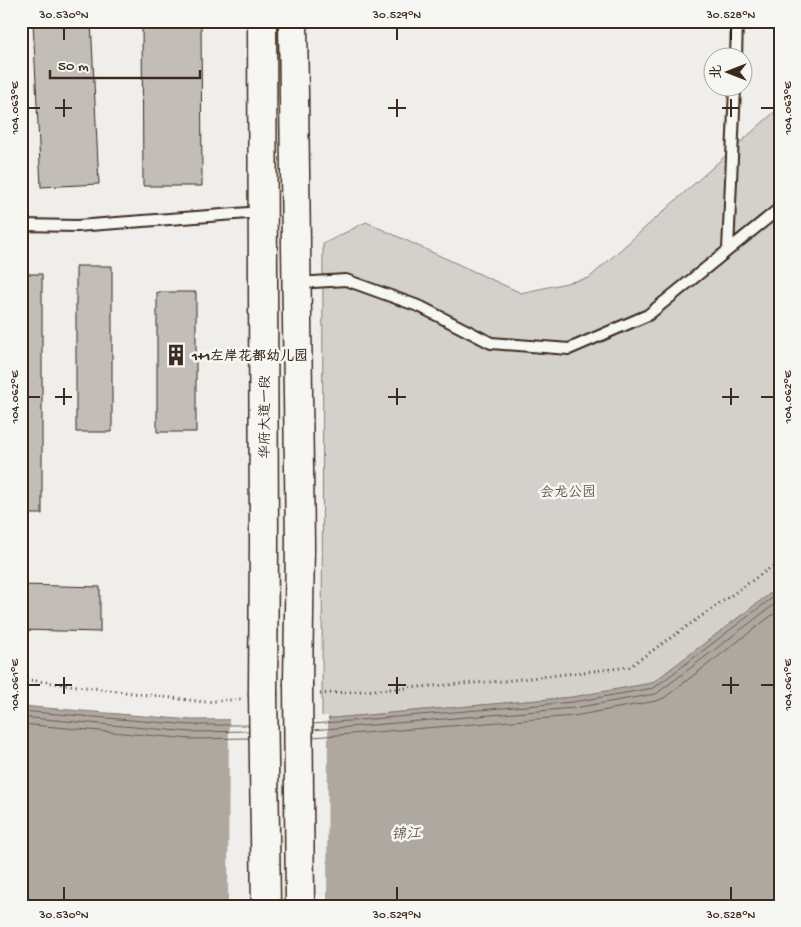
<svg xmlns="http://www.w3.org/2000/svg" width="801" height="927" viewBox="0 0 801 927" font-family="'Gochi Hand','LXGW WenKai TC',sans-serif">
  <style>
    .green { fill: #d4d1cc; stroke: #887e75 }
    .water { fill: #afa8a1; stroke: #81766d }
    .pier { fill: #efeeea }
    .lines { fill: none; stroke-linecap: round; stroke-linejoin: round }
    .shore { stroke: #695c52; stroke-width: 1 }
    .building { fill: #c2bdb7; stroke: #3b2a1e }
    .service-casing { stroke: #3b2a1e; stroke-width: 14 }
    .secondary-casing { stroke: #3b2a1e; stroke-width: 31 }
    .path { stroke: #3b2a1e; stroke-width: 3; stroke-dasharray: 1 4; stroke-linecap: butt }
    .service { stroke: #f6f6f2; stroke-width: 10 }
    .secondary { stroke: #f6f6f2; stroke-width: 28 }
    .secondary-bridge-casing { stroke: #3b2a1e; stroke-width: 31; stroke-linecap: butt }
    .secondary-bridge { stroke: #f6f6f2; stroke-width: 28 }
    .ticks { fill: none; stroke: #3b2a1e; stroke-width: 2 }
    .labels { text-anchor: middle; stroke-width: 5; stroke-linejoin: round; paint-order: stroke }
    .poi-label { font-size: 14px; font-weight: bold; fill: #3b2a1e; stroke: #f6f6f2; text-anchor: start }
    .street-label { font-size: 14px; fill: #3b2a1e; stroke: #f6f6f2 }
    .park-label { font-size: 14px; fill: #61544a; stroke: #f6f6f2 }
    .water-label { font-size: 15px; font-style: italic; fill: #64564c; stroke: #f6f6f2 }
    .neatline { fill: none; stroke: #3b2a1e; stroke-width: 2 }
    .ticks-label { font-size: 12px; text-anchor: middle; fill: #3b2a1e }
  </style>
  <rect width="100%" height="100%" fill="#efeeea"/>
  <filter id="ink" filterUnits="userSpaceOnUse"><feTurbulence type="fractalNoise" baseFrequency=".02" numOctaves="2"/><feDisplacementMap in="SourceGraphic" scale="10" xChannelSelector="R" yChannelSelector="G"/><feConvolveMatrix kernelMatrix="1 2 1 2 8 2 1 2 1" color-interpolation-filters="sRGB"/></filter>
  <g filter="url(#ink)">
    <path class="green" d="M 780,107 L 780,586 L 652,683 L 573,697 L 322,719 L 323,244 L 366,222 L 521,293 L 589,278 Z"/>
    <path class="water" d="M 780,586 L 780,900 L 768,906 L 21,906 L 21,706 L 192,720 L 322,719 L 573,697 L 652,683 Z"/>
    <path class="pier" d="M 328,716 L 327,906 L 228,906 L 229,717 Z"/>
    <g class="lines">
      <path class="shore" d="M 21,711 L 191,725 L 248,725
        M 21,717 L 191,732 L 249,731
        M 21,724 L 191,739 L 249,738
        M 313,724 L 573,702 L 654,688 L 780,592
        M 313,730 L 574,708 L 656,694 L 780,600
        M 313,737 L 574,716 L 656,701 L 664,698 L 780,609"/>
    </g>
    <path class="building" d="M 33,21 L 91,21 L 99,184 L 41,187 Z
      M 142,21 L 201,21 L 202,186 L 143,186 Z
      M 76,266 L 112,266 L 112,432 L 76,432 Z
      M 21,274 L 42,274 L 42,514 L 21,514 Z
      M 157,292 L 196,292 L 196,432 L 157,432 Z
      M 21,585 L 100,587 L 100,632 L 21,630 Z"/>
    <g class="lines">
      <g class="service-casing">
        <path id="service" d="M 736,58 L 737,21
          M 21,225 L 77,226 L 262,212
          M 728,250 L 735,88
          M 297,283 L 346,280 L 421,307 L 491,343 L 569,349 L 648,315 L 780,208"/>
      </g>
      <g class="secondary-casing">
        <path id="secondary" d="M 262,21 L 264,541 L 263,693
          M 293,21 L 300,544 L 298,683"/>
      </g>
      <path class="path" d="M 21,679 L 204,702 L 242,699
        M 320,694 L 503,681 L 629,667 L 780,561"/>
      <use href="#service" class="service"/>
      <use href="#secondary" class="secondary"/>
      <g class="secondary-bridge-casing">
        <path id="secondary-bridge" d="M 298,683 L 300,906
          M 263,693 L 266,906"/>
      </g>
      <use href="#secondary-bridge" class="secondary-bridge"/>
    </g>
  </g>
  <path class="ticks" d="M 64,28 L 64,40M 397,28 L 397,40M 731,28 L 731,40M 64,99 L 64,117M 397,99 L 397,117M 731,99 L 731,117M 28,108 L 40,108M 55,108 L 72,108M 388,108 L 406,108M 722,108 L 739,108M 761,108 L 774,108M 64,388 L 64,405M 397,388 L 397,405M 731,388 L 731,405M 28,397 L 40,397M 55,397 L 72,397M 388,397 L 406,397M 722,397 L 739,397M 761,397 L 774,397M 64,677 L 64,694M 397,677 L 397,694M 731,677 L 731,694M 28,685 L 40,685M 55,685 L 72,685M 388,685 L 406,685M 722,685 L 739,685M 761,685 L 774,685M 64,887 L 64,900M 397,887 L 397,900M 731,887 L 731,900"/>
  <defs>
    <g id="building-bare" transform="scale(1.725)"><path d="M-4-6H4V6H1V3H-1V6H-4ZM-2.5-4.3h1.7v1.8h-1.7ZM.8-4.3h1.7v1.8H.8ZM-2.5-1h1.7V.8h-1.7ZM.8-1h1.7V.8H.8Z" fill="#3b2a1e" stroke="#f6f6f2" stroke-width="2.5" paint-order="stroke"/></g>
  </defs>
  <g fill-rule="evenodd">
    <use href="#building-bare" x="176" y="355"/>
  </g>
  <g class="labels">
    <g class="poi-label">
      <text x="192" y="360">1+1左岸花都幼儿园</text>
    </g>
    <g class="street-label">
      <text transform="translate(264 417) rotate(-90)" y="5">华府大道一段</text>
    </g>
    <g class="park-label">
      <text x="568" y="496">会龙公园</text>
    </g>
    <g class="water-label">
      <text transform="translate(406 833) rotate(-4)" y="5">锦江</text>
    </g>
  </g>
  <rect width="801" height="927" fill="none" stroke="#f6f6f2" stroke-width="55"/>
  <g transform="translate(728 72) rotate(270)"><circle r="24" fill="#f6f6f2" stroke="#aba49d"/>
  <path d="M0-4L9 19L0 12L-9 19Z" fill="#3b2a1e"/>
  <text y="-8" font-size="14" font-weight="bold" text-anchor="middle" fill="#3b2a1e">北</text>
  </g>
  <path d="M50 70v8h150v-8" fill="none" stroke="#3b2a1e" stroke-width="2.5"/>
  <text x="58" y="70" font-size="15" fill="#3b2a1e" stroke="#f6f6f2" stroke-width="4" paint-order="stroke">50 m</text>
  <rect x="28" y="28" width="746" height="872" class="neatline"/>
  <g class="ticks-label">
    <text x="64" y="18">30.530°N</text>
    <text x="397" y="18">30.529°N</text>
    <text x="731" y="18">30.528°N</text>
    <text transform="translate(787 108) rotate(-90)" y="4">104.063°E</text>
    <text transform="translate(14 108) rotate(-90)" y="4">104.063°E</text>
    <text transform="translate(787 397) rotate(-90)" y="4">104.062°E</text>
    <text transform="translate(14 397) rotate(-90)" y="4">104.062°E</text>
    <text transform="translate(787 685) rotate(-90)" y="4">104.061°E</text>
    <text transform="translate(14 685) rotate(-90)" y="4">104.061°E</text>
    <text x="64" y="918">30.530°N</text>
    <text x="397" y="918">30.529°N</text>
    <text x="731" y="918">30.528°N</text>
  </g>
</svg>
